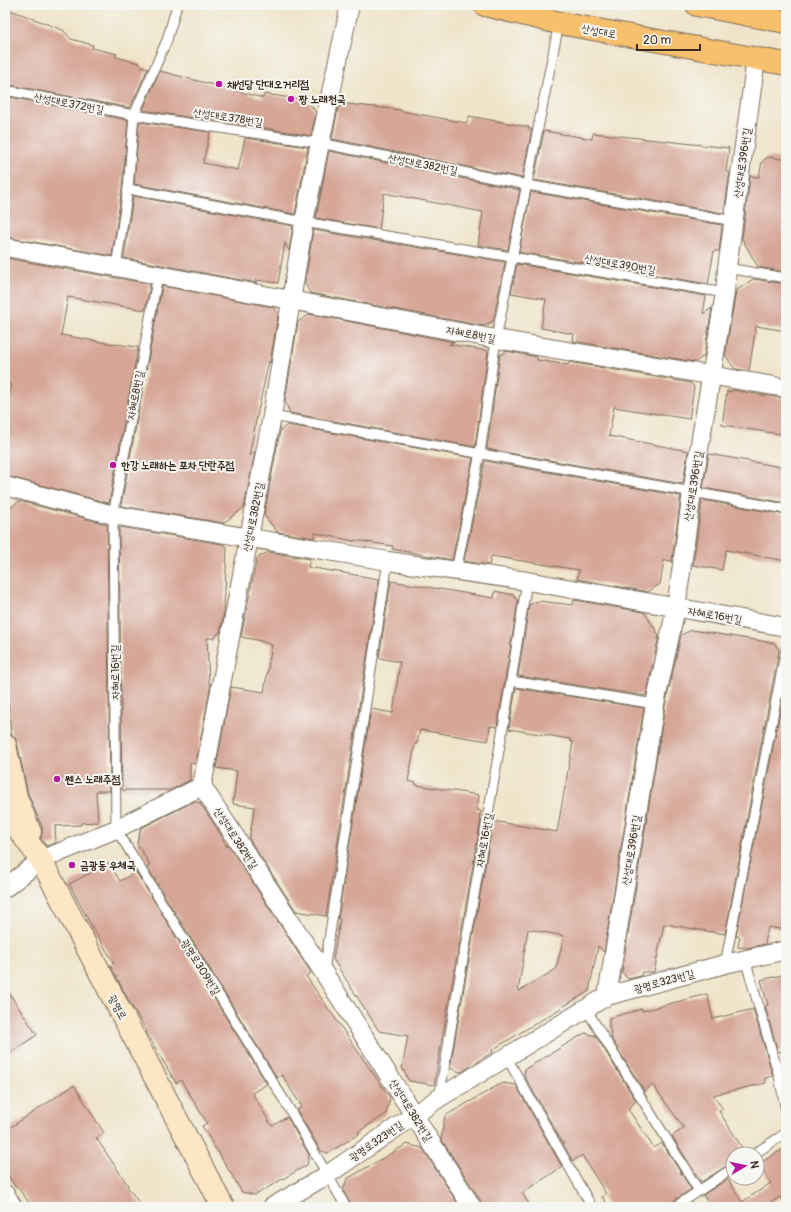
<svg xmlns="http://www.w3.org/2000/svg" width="791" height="1212" viewBox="0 0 791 1212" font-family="Pangolin,'Poor Story',sans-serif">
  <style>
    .building { fill: #d6a697; fill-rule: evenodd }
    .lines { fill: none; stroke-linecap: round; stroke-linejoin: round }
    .lane-casing { stroke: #7a6b5a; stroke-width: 11 }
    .street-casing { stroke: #7a6b5a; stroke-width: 20 }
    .secondary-casing { stroke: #7a6b5a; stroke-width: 24 }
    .primary-casing { stroke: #7a6b5a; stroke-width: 24 }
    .lane { stroke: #fff; stroke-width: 9 }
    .street { stroke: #fff; stroke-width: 18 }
    .secondary { stroke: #fce6c4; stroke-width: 22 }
    .primary { stroke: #f7c06c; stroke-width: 22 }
    .poi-dot { fill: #b5179e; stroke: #f6f6f2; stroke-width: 1.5 }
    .labels { text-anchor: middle; stroke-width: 4; stroke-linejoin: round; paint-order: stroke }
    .street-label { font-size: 11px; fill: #3b2a1e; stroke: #f6f6f2 }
    .poi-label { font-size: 11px; font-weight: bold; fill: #3b2a1e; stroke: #f6f6f2; text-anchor: start }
  </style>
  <rect width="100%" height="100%" fill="#f6f6f2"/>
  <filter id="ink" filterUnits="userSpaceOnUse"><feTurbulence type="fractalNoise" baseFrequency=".025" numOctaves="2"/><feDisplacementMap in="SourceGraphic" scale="8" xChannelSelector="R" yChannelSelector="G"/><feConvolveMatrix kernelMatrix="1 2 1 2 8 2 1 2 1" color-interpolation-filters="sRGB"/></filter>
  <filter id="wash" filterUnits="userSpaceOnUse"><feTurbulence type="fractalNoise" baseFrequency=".012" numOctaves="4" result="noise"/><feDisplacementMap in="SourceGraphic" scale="16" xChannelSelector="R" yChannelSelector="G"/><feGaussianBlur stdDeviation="0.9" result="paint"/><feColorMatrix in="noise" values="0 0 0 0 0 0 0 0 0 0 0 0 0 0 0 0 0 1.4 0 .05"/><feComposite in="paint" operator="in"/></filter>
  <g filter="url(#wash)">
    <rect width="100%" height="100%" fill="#efe4c9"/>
    <g id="blocks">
      <path class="building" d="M 5,8 L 63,30 L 71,39 L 93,45 L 92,48 L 117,54 L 116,57 L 139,63 L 141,66 L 148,68 L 130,108 L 5,84 Z
        M 160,71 L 263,98 L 264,94 L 307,100 L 316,112 L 311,136 L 213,119 L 212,121 L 143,110 Z
        M 5,96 L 128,120 L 122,188 L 112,256 L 5,237 Z
        M 347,104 L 401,110 L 401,111 L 467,123 L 469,116 L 529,127 L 528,129 L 532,129 L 522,178 L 332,139 L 338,108 L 342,106 Z
        M 139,122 L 210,132 L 203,163 L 238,170 L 245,138 L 308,147 L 295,214 L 134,184 Z
        M 544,131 L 592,139 L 593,133 L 729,148 L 726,172 L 730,173 L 724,213 L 534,180 Z
        M 329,151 L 520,190 L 508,250 L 478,245 L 483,212 L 384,193 L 379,229 L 316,218 Z
        M 770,157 L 786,160 L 786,272 L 758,267 L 742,239 L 750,176 L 759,177 L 762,162 L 766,158 Z
        M 531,192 L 722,225 L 719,251 L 714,251 L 708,284 L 519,252 Z
        M 133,196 L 293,226 L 289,251 L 285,243 L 278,283 L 255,280 L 257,283 L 124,258 Z
        M 313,230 L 505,262 L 493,321 L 484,326 L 310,293 L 305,283 Z
        M 5,258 L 150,284 L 145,310 L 68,297 L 61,335 L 101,342 L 138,347 L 109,503 L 6,476 L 5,474 L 5,416 L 11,384 L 5,383 Z
        M 517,264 L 706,296 L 703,314 L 712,308 L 704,356 L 695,362 L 573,341 L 574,334 L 541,328 L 546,299 L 511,293 Z
        M 753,279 L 786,284 L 786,331 L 756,326 L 749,371 L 735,369 L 725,355 L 736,291 Z
        M 162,286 L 273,307 L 278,315 L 270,363 L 269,361 L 258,411 L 249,456 L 255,452 L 244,508 L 223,523 L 121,506 Z
        M 310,314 L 454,342 L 449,344 L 488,351 L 475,447 L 290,413 L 285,401 L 298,322 Z
        M 507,351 L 537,357 L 537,360 L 568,365 L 569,362 L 691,383 L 694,387 L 689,419 L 614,407 L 609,436 L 688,451 L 683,484 L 487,449 L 500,354 L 503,354 Z
        M 732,390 L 786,399 L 786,435 L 722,425 L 727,391 L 731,392 Z
        M 287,425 L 473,458 L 452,560 L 392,549 L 393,546 L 354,540 L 354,541 L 315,533 L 314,538 L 277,532 L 264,515 L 280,431 Z
        M 709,454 L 786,468 L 786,503 L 703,488 Z
        M 485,461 L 681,496 L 672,561 L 664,560 L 660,584 L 648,592 L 577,579 L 579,570 L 491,556 L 489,565 L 464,561 Z
        M 702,500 L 786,515 L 786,561 L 726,550 L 722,570 L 693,565 Z
        M 19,501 L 107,524 L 110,791 L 96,791 L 98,822 L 81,823 L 81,825 L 55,826 L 56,843 L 46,846 L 41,838 L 42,833 L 42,827 L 28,793 L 17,742 L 15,737 L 11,734 L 8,701 L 5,599 L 5,512 Z
        M 119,527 L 223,544 L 227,547 L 224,612 L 220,633 L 218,633 L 215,638 L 207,638 L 209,684 L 211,684 L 196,764 L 190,763 L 190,780 L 171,790 L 122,790 Z
        M 268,552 L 310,559 L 308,567 L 379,579 L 326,916 L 296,911 L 249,839 L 255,807 L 233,804 L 237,771 L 216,768 L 231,687 L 264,692 L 272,645 L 257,640 L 241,637 L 257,558 Z
        M 391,581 L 494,598 L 495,591 L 513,595 L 518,601 L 497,727 L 490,726 L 488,741 L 420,730 L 417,744 L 415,744 L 408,781 L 416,783 L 416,785 L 479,795 L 477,810 L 481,811 L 479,818 L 481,819 L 434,1085 L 409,1081 L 402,1068 L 408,1036 L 379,1031 L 333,959 L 340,920 L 338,918 L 371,709 L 393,713 L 400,662 L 379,658 Z
        M 574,600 L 644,612 L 659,635 L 646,696 L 518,676 L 529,605 L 538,601 L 573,605 Z
        M 692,630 L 774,643 L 779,650 L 725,934 L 664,924 L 654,972 L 642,972 L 641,976 L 628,979 L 622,972 L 665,706 L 681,635 Z
        M 516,688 L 644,708 L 604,952 L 598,946 L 589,991 L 492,1050 L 493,1052 L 463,1071 L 460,1072 L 450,1068 L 493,821 L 557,832 L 573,742 L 570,741 L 570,739 L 509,729 ZM 528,929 L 564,936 L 556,969 L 518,992 Z
        M 784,691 L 786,691 L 786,930 L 768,927 L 765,944 L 747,948 L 738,947 L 740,937 L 736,936 Z
        M 195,801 L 200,803 L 220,833 L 227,847 L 228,844 L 311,973 L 306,976 L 390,1098 L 386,1114 L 358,1132 L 359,1134 L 328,1153 L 321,1151 L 297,1110 L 302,1107 L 282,1075 L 277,1078 L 147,867 L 150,865 L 137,843 L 141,828 Z
        M 109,863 L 120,881 L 136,872 L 267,1084 L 252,1093 L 272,1126 L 287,1117 L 309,1155 L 307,1165 L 255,1195 L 242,1192 L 202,1126 L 207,1123 L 181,1080 L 176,1083 L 146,1032 L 147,1031 L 130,1003 L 110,965 L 114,963 L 91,925 L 69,884 Z
        M 786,974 L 786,1050 L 778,1052 L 765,1006 L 768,1005 L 761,980 Z
        M 5,987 L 37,1035 L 5,1056 Z
        M 707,994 L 713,1019 L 753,1009 L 773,1076 L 765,1078 L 766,1083 L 713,1095 L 723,1109 L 719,1111 L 746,1154 L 733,1154 L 733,1162 L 701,1182 L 672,1136 L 684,1128 L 652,1084 L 645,1092 L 612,1040 L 609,1025 L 609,1018 L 642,1009 L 642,1011 Z
        M 585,1033 L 596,1036 L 636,1101 L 628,1109 L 654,1148 L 662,1143 L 691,1189 L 664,1207 L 609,1207 L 602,1197 L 606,1194 L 582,1155 L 573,1161 L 524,1075 L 525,1069 Z
        M 502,1083 L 516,1085 L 562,1167 L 522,1193 L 531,1207 L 482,1207 L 481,1201 L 441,1139 L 445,1116 Z
        M 74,1085 L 104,1133 L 96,1138 L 128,1185 L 127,1186 L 142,1207 L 32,1207 L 17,1186 L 15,1187 L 6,1172 L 8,1170 L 5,1166 L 5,1131 Z
        M 407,1144 L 422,1148 L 460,1207 L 352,1207 L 343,1190 L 347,1179 Z
        M 786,1147 L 786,1206 L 780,1197 L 764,1207 L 711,1207 L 703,1195 L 728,1179 L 742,1202 L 771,1183 L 759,1164 Z"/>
    </g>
  </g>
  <g filter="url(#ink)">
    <use href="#blocks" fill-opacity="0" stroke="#7a6b5a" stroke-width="1"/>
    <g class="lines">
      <g class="lane-casing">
        <path id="lane" d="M 5,90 L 134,115 L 320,143 L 527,185 L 734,221
          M 128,189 L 304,222 L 725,293
          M 116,267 L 128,189 L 134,115 L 167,40 L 177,5
          M 727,268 L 786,278
          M 158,275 L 113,515 L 116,829 L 287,1105 L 346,1207
          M 272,416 L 786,509
          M 456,571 L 480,453 L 496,339 L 559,23
          M 511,681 L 655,704
          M 745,959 L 779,1076 L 786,1111
          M 725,964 L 786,649
          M 324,971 L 388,561
          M 586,1009 L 699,1191
          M 507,1058 L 592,1207
          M 439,1098 L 511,681 L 527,581
          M 754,1154 L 786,1133
          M 675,1207 L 733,1168"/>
      </g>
      <g class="street-casing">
        <path id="street" d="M 350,5 L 320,143 L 304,222 L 272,416 L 202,786 L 324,973 L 472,1207
          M 5,247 L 116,267 L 496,339 L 786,388
          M 5,486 L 113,515 L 388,561 L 527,581 L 786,627
          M 5,888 L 41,860 L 116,829 L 202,786
          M 607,996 L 655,704 L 676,608 L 692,492 L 725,293 L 727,268 L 756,59
          M 5,1194 L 13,1207
          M 272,1207 L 327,1175 L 439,1098 L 607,996 L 725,964 L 786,950"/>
      </g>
      <g class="secondary-casing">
        <path id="secondary" d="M 5,745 L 16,797 L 30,832
          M 5,811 L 41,860 L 223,1207"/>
      </g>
      <g class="primary-casing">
        <path id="primary" d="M 485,5 L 559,23 L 786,64
          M 697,5 L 786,22"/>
      </g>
      <use href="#lane" class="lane"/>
      <use href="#street" class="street"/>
      <use href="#secondary" class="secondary"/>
      <use href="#primary" class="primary"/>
    </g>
  </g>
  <g class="poi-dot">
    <circle cx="219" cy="84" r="4"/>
    <circle cx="291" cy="99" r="4"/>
    <circle cx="113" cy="465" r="4"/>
    <circle cx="57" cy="779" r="4"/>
    <circle cx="72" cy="865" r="4"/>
  </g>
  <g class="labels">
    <g class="street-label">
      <text transform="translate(599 31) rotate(10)" y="4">산성대로</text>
      <text transform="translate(69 103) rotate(11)" y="4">산성대로372번길</text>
      <text transform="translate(228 117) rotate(9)" y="4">산성대로378번길</text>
      <text transform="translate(742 163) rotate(-82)" y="4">산성대로396번길</text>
      <text transform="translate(423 164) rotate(11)" y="4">산성대로382번길</text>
      <text transform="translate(620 264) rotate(10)" y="4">산성대로390번길</text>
      <text transform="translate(471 334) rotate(11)" y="4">자혜로8번길</text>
      <text transform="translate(135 395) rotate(-79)" y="4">자혜로8번길</text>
      <text transform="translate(693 486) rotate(-81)" y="4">산성대로396번길</text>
      <text transform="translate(253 517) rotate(-79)" y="4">산성대로382번길</text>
      <text transform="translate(715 615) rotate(10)" y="4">자혜로16번길</text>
      <text transform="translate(115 672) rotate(-90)" y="4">자혜로16번길</text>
      <text transform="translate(236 838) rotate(57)" y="4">산성대로382번길</text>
      <text transform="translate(484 840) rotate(-80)" y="4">자혜로16번길</text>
      <text transform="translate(631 850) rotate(-81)" y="4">산성대로396번길</text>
      <text transform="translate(201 967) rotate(58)" y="4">광명로309번길</text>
      <text transform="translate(664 981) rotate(-15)" y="4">광명로323번길</text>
      <text transform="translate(118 1007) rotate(62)" y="4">광명로</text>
      <text transform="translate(411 1110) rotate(58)" y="4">산성대로382번길</text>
      <text transform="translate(376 1141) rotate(-34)" y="4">광명로323번길</text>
    </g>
    <g class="poi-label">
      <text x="227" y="88">채선당 단대오거리점</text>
      <text x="299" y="103">짱 노래천국</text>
      <text x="121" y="469">한강 노래하는 포차 단란주점</text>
      <text x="65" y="783">쎈스 노래주점</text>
      <text x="80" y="869">금광동 우체국</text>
    </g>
  </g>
  <rect width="791" height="1212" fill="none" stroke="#f6f6f2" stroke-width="20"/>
  <g transform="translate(745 1166) rotate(81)"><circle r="19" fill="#f6f6f2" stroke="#aba49d"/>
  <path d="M0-3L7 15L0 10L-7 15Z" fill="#b5179e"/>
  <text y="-6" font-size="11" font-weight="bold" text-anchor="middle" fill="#3b2a1e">N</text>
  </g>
  <path d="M637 44v6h63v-6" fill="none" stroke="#3b2a1e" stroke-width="2"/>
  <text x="643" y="44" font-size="12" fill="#3b2a1e" stroke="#f6f6f2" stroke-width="3" paint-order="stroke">20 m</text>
</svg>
